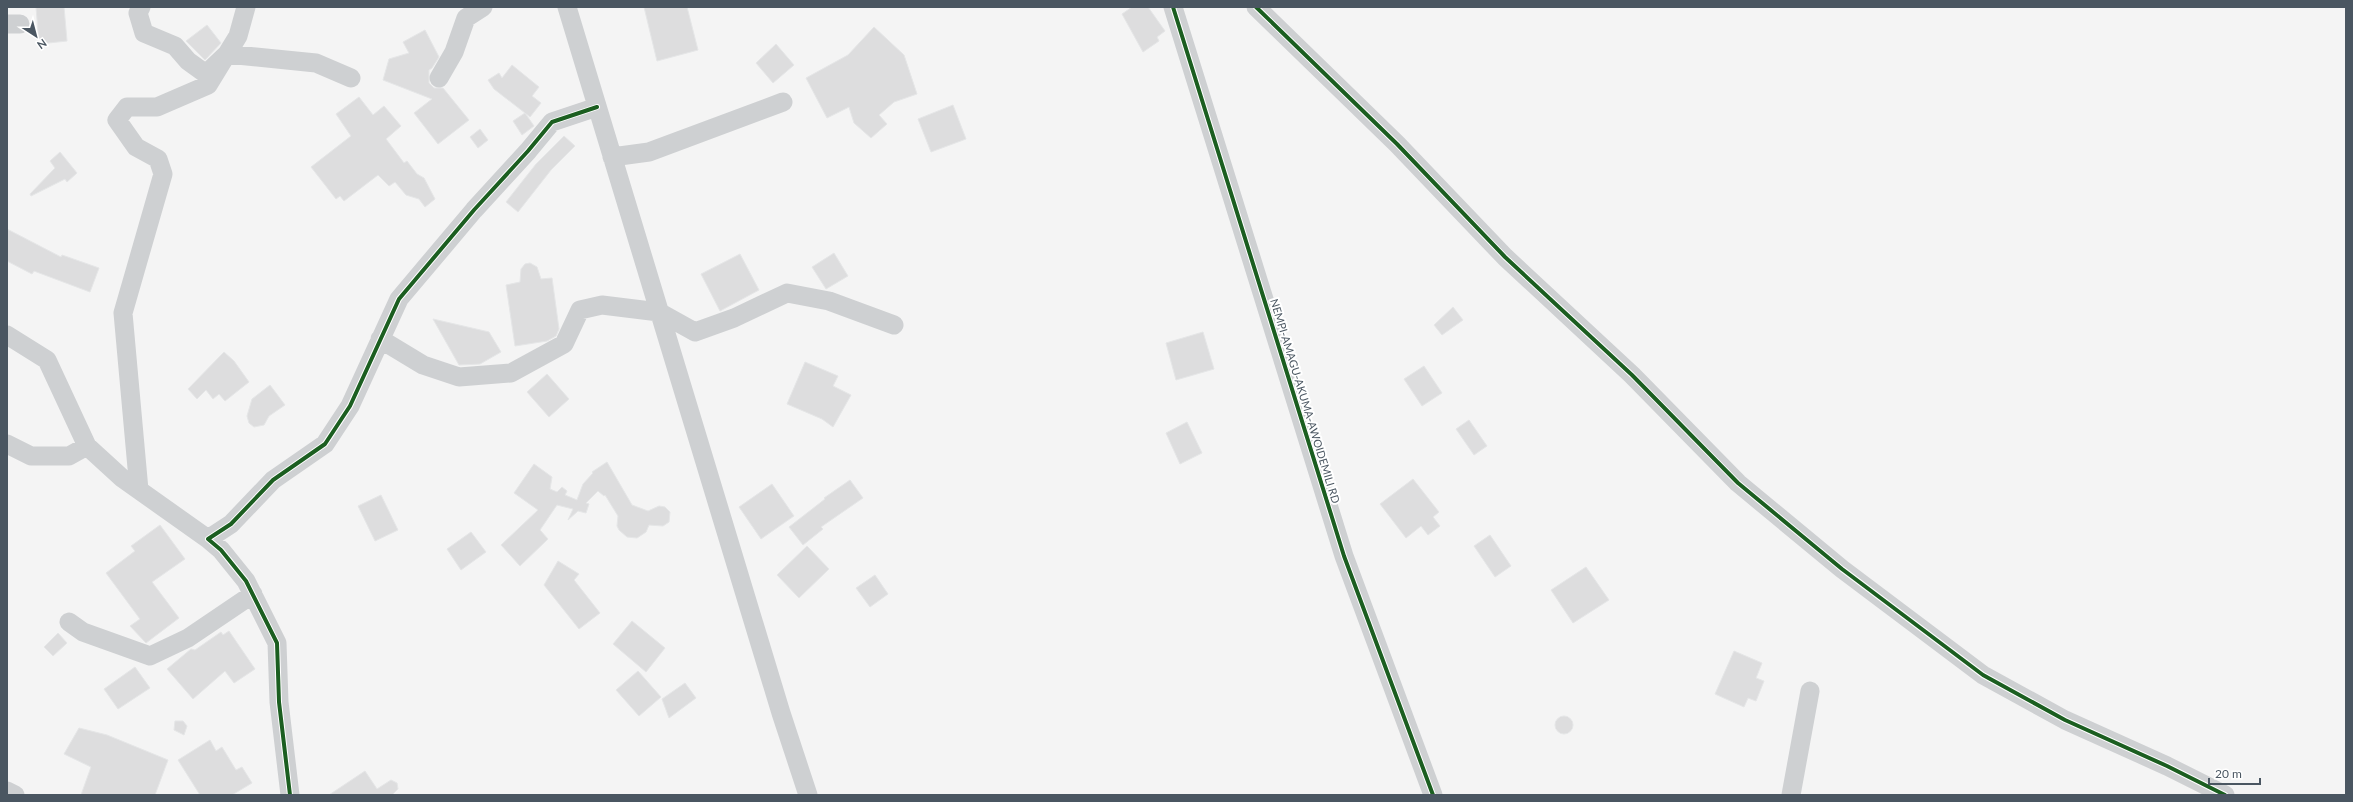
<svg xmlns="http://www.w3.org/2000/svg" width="2353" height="802" viewBox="0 0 2353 802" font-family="Lato,sans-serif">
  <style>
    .building { fill: #ddddde; stroke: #e5e6e7 }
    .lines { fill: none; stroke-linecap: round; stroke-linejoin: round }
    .minor { stroke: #ced0d2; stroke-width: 19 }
    .cycleway-casing { stroke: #fff; stroke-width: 6 }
    .cycleway { stroke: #1b5e20; stroke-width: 4 }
    .labels { text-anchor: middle; stroke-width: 4; stroke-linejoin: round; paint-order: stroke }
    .street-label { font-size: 11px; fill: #4a5661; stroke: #fff }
  </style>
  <rect width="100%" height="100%" fill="#f4f4f4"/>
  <path class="building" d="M 36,7 L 64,7 L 67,41 L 39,44 Z
    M 644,7 L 687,7 L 698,50 L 657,61 Z
    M 1132,7 L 1148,7 L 1165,31 L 1157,37 L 1159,41 L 1143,52 L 1122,14 Z
    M 207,25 L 221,43 L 205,60 L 186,41 Z
    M 874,27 L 904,55 L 917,94 L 894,102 L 879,115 L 887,124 L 871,138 L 854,123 L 849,107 L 827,118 L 806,78 L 848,55 Z
    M 425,30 L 439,57 L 432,68 L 429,70 L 429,83 L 434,88 L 443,88 L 469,120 L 438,144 L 414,113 L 432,99 L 383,80 L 389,59 L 409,53 L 403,42 Z
    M 776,44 L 794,65 L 773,83 L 756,63 Z
    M 512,65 L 539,87 L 532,96 L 541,103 L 530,117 L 525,113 L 534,126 L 522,135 L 513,121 L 525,113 L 494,89 L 488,80 L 499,73 L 502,78 Z
    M 359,97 L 373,115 L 384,106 L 401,126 L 386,139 L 404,163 L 407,161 L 417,174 L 424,178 L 435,199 L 425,207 L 419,199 L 406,195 L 395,182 L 389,186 L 378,175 L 344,201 L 340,196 L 336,199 L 311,167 L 351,136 L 336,114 Z
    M 953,105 L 966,139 L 931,152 L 918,119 Z
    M 480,129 L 488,140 L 478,148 L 470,137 Z
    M 564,136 L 575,146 L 551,170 L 518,212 L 506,202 L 536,164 Z
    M 60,152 L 77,173 L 67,182 L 65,179 L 31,196 L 30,194 L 55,168 L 50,161 Z
    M 7,229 L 61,257 L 62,255 L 99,268 L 90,292 L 34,271 L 32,274 L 7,261 Z
    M 834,253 L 848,276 L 826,289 L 812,267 Z
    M 740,254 L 759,290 L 720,311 L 701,274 Z
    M 530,263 L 537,267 L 541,279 L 552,278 L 559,329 L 556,336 L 547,341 L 515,346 L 506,285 L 520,282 L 521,269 L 525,264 Z
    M 1453,307 L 1463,320 L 1442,335 L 1434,325 Z
    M 433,319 L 489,332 L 501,352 L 480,364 L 459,365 Z
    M 1203,332 L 1214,369 L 1176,380 L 1166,343 Z
    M 224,352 L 234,361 L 249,382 L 225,401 L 219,394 L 213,399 L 206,390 L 197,399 L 188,389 Z
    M 805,362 L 838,376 L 833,386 L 851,395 L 833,427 L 822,419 L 787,404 Z
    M 1424,366 L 1442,393 L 1422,406 L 1404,379 Z
    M 547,374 L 569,399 L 549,417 L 527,392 Z
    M 270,385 L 285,405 L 269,416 L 264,425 L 254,427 L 249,423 L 247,416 L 252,399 Z
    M 1469,420 L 1487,446 L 1474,455 L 1456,429 Z
    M 1187,422 L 1202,453 L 1180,464 L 1166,433 Z
    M 607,462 L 632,505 L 648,511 L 659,506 L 665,507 L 670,512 L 669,522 L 663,526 L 649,525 L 646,532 L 637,538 L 627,537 L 619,530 L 617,526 L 618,516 L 605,495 L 604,496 L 598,491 L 586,503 L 589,504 L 586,513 L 578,511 L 568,520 L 573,509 L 557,505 L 540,530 L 548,539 L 520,566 L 501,545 L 538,510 L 514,493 L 534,464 L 552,477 L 550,489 L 557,492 L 562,487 L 567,491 L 565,495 L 577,500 L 583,484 L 593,473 L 592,472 Z
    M 1413,479 L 1439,512 L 1433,517 L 1440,526 L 1428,535 L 1421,526 L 1406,538 L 1380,504 Z
    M 850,480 L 863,498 L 821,527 L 823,529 L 803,545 L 789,527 L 825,499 L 824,498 Z
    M 772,484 L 794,516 L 761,539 L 739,507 Z
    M 381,495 L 398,530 L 375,541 L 358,506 Z
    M 160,525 L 185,559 L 152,582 L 179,618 L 146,643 L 130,626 L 140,619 L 106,573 L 135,551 L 131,546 Z
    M 471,532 L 486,552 L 461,570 L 447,549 Z
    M 1490,535 L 1511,566 L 1495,577 L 1474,546 Z
    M 807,546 L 829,569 L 799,598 L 777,575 Z
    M 558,561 L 579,574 L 574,580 L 600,613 L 579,629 L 544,585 Z
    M 1586,567 L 1609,600 L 1573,623 L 1551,590 Z
    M 875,575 L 888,594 L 870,607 L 856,588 Z
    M 632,621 L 665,648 L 646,672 L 613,644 Z
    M 229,631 L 255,669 L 234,683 L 225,671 L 193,699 L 167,669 L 191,649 L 195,650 L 221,632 L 223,635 Z
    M 58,633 L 67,643 L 53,656 L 44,647 Z
    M 1734,651 L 1762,663 L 1756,678 L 1764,681 L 1756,701 L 1748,698 L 1744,707 L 1715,694 Z
    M 135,667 L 150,688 L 118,709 L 104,689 Z
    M 638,671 L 661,697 L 639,716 L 616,690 Z
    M 685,683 L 696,698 L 669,718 L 662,699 Z
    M1555 725a9 9 0 1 1 18 0a9 9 0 1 1-18 0Z
    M 175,721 L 183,721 L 187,726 L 184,735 L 174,730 Z
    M 79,728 L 107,735 L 168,760 L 155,795 L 81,795 L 91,767 L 64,754 Z
    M 210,740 L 216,751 L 222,747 L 236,770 L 242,767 L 252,783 L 232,795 L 200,795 L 178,760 Z
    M 365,771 L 377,789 L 391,780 L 397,783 L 398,789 L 392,795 L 329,795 Z"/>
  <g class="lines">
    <path class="minor" d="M 141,7 L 138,13 L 144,33 L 175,46 L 188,61 L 206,74 L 227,54 L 316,63 L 351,78
      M 567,7 L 781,713 L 808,795
      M 1173,7 L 1344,556 L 1433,795
      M 1256,7 L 1397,144 L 1505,257 L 1632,375 L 1738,483 L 1842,569 L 1983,675 L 2065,720 L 2167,766 L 2225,795
      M 7,24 L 20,24
      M 439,78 L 454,52 L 466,18 L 483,7
      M 612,157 L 649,152 L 783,102
      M 7,335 L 47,360 L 87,446
      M 380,339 L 423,365 L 459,377 L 511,373 L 564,344 L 580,310 L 602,305 L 659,312 L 695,332 L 734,318 L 787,293 L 829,301 L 894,325
      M 7,444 L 31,456 L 69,456 L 87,446 L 122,478 L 208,539
      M 139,490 L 123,313 L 163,174 L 158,159 L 136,147 L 117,120 L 127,107 L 157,107 L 208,85 L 238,36 L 246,7
      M 69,622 L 83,632 L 150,656 L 188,638 L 253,594
      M 7,791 L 15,795
      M 290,795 L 279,702 L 277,643 L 246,581 L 221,550 L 208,539 L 231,524 L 273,480 L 325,444 L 350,406 L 399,299 L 474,210 L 528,151 L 552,122 L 597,107
      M 1791,795 L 1810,691"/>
    <g class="cycleway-casing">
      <path id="cycleway" d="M 1173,7 L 1344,556 L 1433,795
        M 1256,7 L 1397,144 L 1505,257 L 1632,375 L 1738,483 L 1842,569 L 1983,675 L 2065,720 L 2167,766 L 2225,795
        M 290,795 L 279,702 L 277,643 L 246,581 L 221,550 L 208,539 L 231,524 L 273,480 L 325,444 L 350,406 L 399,299 L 474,210 L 528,151 L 552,122 L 597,107"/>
    </g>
    <use href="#cycleway" class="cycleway"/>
  </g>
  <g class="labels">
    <g class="street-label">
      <text transform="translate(1305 401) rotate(73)" y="4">NEMPI-AMAGU-AKUMA-AWOIDEMILI RD</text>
    </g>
  </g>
  <rect width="2353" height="802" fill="none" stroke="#4a5661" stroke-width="16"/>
  <g transform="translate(36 36) rotate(144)" stroke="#ffffff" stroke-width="3" paint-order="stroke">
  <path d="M0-3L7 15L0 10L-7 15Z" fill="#4a5661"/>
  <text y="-6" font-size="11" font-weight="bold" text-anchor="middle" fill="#4a5661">N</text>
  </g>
  <path d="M2209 778v6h51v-6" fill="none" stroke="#4a5661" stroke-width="2"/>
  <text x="2215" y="778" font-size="12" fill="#4a5661" stroke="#ffffff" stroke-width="3" paint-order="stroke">20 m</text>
</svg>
